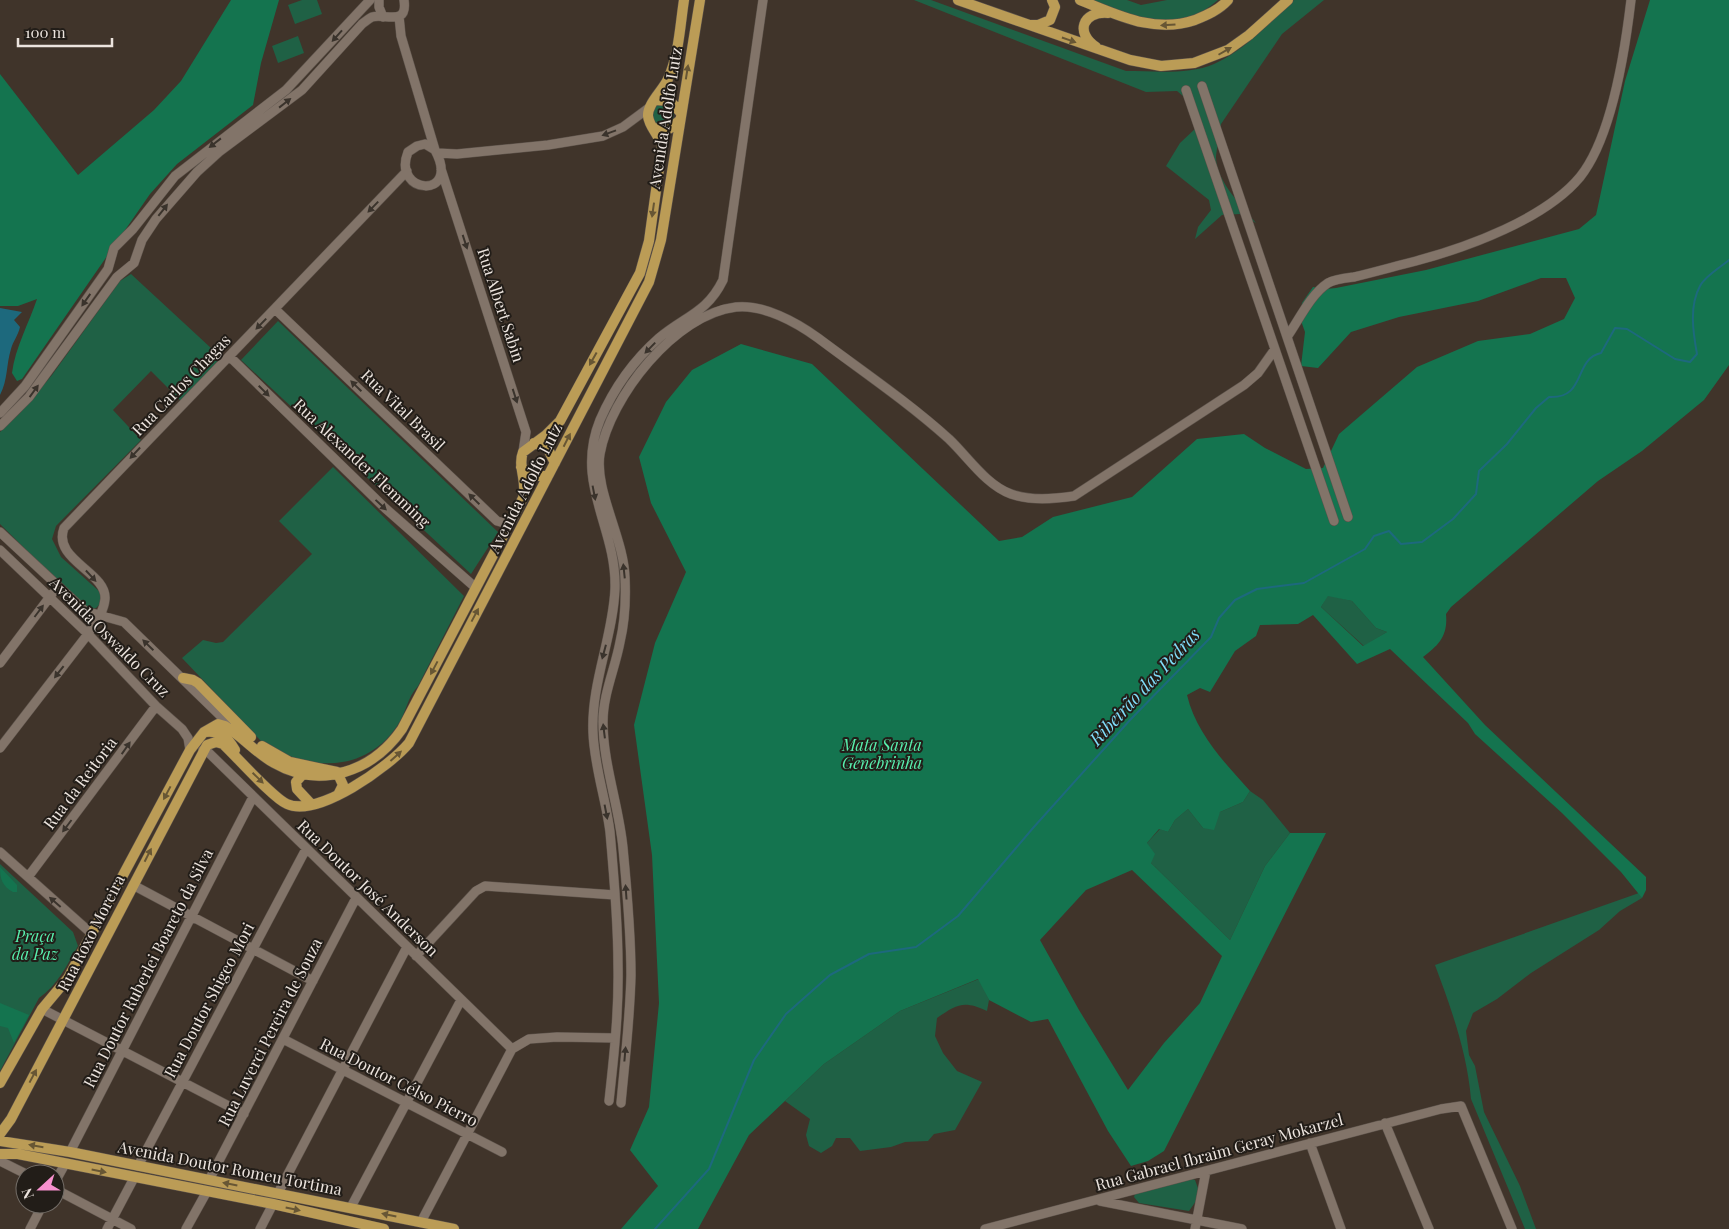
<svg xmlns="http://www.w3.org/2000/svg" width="1729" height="1229" viewBox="0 0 1729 1229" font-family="'Playfair Display',serif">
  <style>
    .green { fill: #1f6145 }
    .forest { fill: #14744f; fill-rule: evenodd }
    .water { fill: #1d697d }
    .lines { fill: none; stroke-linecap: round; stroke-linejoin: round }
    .stream { stroke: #1d697d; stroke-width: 2 }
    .minor-casing { stroke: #5d534b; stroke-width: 10 }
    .major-casing { stroke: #5d534b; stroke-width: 11 }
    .minor { stroke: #827469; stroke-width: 9 }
    .major { stroke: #bb9c56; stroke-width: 10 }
    .oneway { fill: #675634 }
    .oneway2 { fill: #3a332c }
    .labels { text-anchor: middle; stroke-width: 4; stroke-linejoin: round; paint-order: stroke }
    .street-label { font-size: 16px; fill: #ece4de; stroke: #221d18 }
    .park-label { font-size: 16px; font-style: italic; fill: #58f0ae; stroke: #221d18 }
    .water-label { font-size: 18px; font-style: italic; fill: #80dcf8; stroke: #221d18 }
  </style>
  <rect width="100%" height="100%" fill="#40342a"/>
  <path class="green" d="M 302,0 L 317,0 L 322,14 L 295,24 L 288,5 Z
    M 914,0 L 931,0 L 1126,71 C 1154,71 1188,75 1214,64 C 1245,50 1269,23 1294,0 L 1324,0 L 1282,34 L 1221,124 C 1221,136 1216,149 1216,158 C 1217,182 1242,206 1256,223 L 1240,214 L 1222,215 L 1195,239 L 1198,227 L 1211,210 L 1209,200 L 1166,166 L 1180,143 L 1197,127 L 1195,106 L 1177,91 L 1146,92 Z
    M 1088,0 L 1127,0 L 1141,5 L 1167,0 L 1218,0 C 1173,39 1136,16 1088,0 Z
    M 298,36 L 304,53 L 278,63 L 272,46 Z
    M652 114a11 11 0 1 1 22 0a11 11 0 1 1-22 0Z
    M 131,274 L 225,361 L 182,402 L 151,371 L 113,410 L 141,440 L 56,526 L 52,539 L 61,557 L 100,592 L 101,603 L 96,608 L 90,610 L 77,600 L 0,524 L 0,432 L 20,413 L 52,375 L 120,281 Z
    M 278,321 L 498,532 L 471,574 L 241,360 Z
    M 333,467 L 464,596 L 418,686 C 406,699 407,712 397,726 C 364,775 304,771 261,741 L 182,658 L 203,640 L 216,643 L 223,642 L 312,554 L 279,521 Z
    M 1328,595 L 1352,601 L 1376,628 L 1387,632 L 1364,646 L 1321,607 Z
    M 1250,791 L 1263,800 L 1290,833 L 1265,866 L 1230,940 L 1151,863 L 1147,843 L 1160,829 L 1168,832 L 1175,820 L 1188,809 L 1203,828 L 1220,812 L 1243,802 Z
    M 0,864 L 73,932 L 78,946 C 67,965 57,986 39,998 L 0,1071 Z
    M 1639,893 L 1642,898 L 1620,911 L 1599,930 L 1531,973 L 1497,999 L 1473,1013 L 1466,1031 L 1469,1055 L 1475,1066 L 1484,1112 L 1520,1186 L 1536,1229 L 1525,1229 L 1471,1099 C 1467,1052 1451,1008 1435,965 Z
    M 979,979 L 989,1000 L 987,1011 C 964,1000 957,1004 937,1018 L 935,1036 L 943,1053 L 957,1071 L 982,1082 L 955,1130 L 934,1134 L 928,1141 L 905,1142 L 891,1147 L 860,1151 L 850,1138 L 836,1138 L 832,1146 L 821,1153 L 809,1146 L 806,1135 L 810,1119 L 785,1101 L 824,1064 L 900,1011 Z
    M 1190,1178 L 1195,1180 L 1199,1191 L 1196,1201 L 1189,1211 L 1139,1203 L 1134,1197 L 1135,1194 Z"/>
  <path class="forest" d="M 231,0 L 279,0 L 261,63 L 253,105 L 177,164 L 150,194 L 22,379 L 17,381 L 12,373 C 15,348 29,323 37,299 L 18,306 L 0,306 L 0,74 L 78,175 L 154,110 L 181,81 Z
    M 1650,0 L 1729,0 L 1729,365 L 1704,400 L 1642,451 L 1598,481 L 1451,607 L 1446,614 C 1448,636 1439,645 1423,657 L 1485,725 L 1646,877 L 1646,890 L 1642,898 L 1621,872 L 1562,813 L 1475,734 L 1468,723 L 1390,649 L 1357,664 L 1313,615 L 1298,624 L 1260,625 L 1256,636 L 1235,651 L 1210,692 L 1200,688 L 1187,695 C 1196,733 1224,762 1250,791 L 1243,802 L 1220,812 L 1214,830 L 1203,828 L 1188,809 L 1175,820 L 1168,832 L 1159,829 L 1147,843 L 1155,854 L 1151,863 L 1230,940 L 1265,866 L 1290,833 L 1326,833 L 1164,1151 L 1148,1161 L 1131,1166 L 1108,1131 L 1048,1019 L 1031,1022 L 989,1000 L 978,979 L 900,1011 L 824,1064 L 749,1135 L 698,1229 L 621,1229 L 658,1186 L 630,1150 L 649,1107 L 659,1003 L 652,855 L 634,725 L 655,643 L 686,572 L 651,503 L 639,457 L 666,402 L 692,370 L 741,344 L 812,364 L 999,541 L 1022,537 L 1053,517 L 1132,497 L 1197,439 L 1244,434 L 1265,448 L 1306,469 L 1323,468 L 1339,434 L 1417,367 L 1478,341 L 1530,334 L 1564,319 L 1575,298 L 1566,278 L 1541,278 L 1478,301 L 1399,317 L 1351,332 L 1318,368 L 1301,366 L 1305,332 L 1300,318 L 1302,303 L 1313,287 L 1326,289 L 1336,288 L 1426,270 L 1579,229 L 1596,215 L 1625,81 ZM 1328,596 L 1352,601 L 1376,628 L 1387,632 L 1363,646 L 1321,607 ZM 1132,870 L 1222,956 L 1200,1003 L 1164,1043 L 1128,1090 L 1079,1010 L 1040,940 L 1086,890 Z
    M 0,867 L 17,885 L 17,892 L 13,892 C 2,886 0,879 0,867 Z
    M 0,1003 L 29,1015 L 14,1043 L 8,1028 L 0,1026 Z"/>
  <path class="water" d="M 0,308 L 22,312 L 14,320 L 20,327 C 18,336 13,341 11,349 C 6,365 8,380 0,395 Z"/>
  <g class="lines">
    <path class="stream" d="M 655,1229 L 709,1169 L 754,1060 L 786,1014 L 830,975 L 869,954 L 916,947 L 958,916 L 1033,828 L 1130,720 L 1211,637 L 1219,618 L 1235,600 L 1257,589 L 1304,583 L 1365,549 L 1374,536 L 1389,531 L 1401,544 L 1422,542 L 1453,519 L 1476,494 L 1479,471 L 1507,444 L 1536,408 L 1549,397 C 1587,399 1573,359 1601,353 L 1615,328 L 1627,329 L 1675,359 L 1690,362 L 1697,354 C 1693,332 1689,306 1700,286 C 1705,276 1721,267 1729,260"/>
    <g class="minor-casing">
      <path id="minor" d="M 379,0 L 379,7 L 383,17
        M 399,16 L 401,36 L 435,150
        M 1202,86 L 1348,517
        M 1186,90 L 1334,521
        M 425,144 L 435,150 C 462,200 391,195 408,152 L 417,146 Z
        M 437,153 L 457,154 L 548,145 L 603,136 L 623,127 L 650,107
        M 441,169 L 526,432 L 523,452
        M 276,310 L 497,521 L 504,523 L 513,519
        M 1287,337 C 1299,320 1310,295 1328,283 C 1335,279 1346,278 1354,277 C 1375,272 1396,266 1416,261 C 1468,247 1545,219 1580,177 C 1612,137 1625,51 1631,0
        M 230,357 L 385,508 L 476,588
        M 0,413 L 25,386 L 108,269 L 114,248 L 133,229 L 175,176 L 286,90 L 370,0
        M 0,426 L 29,397 L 117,277 L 134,263 L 142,240 L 156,219 L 197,172 L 219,152 L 302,90 L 362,24 C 365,22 368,19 372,17 C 385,13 408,27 404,0
        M 0,532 L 85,611 L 124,622 L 235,730
        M 0,550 L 88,634 L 156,706 L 182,729 L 188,738 L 190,750
        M 0,663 L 52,594
        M 0,748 L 88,634 C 95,623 104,612 105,599 C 107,572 52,560 64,528 L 407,171
        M 203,750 L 209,753 L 512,1049
        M 0,852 L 92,934
        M 28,877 L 156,706
        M 133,885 L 313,981
        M 416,956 L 476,891 L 485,886 L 615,895
        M 42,1009 L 244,1114
        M 283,1039 L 502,1152
        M 512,1049 L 529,1039 L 557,1037 L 615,1038
        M 609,1101 C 614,1056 619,1010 618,965 C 618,920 614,876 610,832 C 606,799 594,766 593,732 C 591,683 613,637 615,589 C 617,527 574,484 600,420 C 613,390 634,360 659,338 C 685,316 707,313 723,280 L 763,0
        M 621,1103 C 625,1060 630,1018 631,975 C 631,933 627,890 623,848 C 619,806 603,764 603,722 C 603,694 615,669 620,642 C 625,621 626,600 625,578 C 624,538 594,490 600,454 C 610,397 675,314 736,307 C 763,304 796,322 818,338 C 862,371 908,402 949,439 C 968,457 986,485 1011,494 C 1031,501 1053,499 1074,496 L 1244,385 L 1258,373 L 1275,349
        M 1385,1123 L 1429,1229
        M 1310,1143 L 1341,1229
        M 70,1152 L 253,797
        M 0,1161 L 26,1174
        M 138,1166 L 306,849
        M 209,1180 L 356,898
        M 55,1182 L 65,1164
        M 55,1189 L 131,1229
        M 278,1193 L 407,947
        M 1100,1201 L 1242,1229
        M 351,1207 L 461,1000
        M 421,1222 L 512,1049
        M 30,1229 L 43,1204
        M 107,1229 L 134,1178
        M 186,1229 L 206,1193
        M 260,1229 L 273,1204
        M 985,1229 L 1441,1109 L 1461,1106 L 1512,1229
        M 1195,1229 L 1206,1171"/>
    </g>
    <g class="major-casing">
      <path id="major" d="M 958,0 L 1130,60 L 1161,66 L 1194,63 L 1228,50 L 1249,35 L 1288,0
        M 1080,0 C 1118,15 1154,34 1195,20 C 1207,15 1219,10 1228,0
        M 1030,25 L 1038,25 L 1050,20 L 1055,7 L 1052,0
        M 1096,47 C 1075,33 1082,11 1108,13
        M 655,100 L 670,101 L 681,113
        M 654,128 L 669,129 L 680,120
        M 534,443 L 548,449 L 555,463
        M 521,467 L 533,476 L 548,476
        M 183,678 L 193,680 L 198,683 L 251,737
        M 205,732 C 220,730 228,738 235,750
        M 262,746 L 290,762 L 337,772 L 343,785 L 338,795
        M 303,774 L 296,782 L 297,789 L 311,804
        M 0,1083 L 42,1009 L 68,978 L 190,750 L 204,732 L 218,724 L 225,726 C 243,737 256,753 274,763 C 321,790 373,771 402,729 L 523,498 C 528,482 517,467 523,452 L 546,435 L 560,421 L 640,273 L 649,241 L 662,147 C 660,136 649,127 648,116 C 647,104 663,90 668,79 C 679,55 680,26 684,0
        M 0,1134 L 11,1119 L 207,745 L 216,742 L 223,744 C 236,756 273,798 287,804 C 318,818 390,766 409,743 L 649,282 L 661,240 L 700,0
        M 0,1141 L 70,1152 L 454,1229
        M 0,1154 L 18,1154 L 273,1204 L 384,1229"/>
    </g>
    <use href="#minor" class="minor"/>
    <use href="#major" class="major"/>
  </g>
  <defs><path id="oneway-solid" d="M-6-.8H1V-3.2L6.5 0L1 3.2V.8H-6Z" transform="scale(1.25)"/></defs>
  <g class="oneway">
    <use href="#oneway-solid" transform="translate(1168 25) rotate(176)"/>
    <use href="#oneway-solid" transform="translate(1069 40) rotate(19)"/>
    <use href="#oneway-solid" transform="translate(1225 51) rotate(-30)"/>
    <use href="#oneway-solid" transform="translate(687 72) rotate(-81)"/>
    <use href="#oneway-solid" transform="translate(653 210) rotate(98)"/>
    <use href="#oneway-solid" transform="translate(593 359) rotate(119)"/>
    <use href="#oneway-solid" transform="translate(567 440) rotate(-63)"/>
    <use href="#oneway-solid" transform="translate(475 615) rotate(-62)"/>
    <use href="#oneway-solid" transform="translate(434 668) rotate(118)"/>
    <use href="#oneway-solid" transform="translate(396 756) rotate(-42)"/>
    <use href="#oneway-solid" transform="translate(258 778) rotate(44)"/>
    <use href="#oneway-solid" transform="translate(167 793) rotate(118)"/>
    <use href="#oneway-solid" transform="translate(148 855) rotate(-63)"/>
    <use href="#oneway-solid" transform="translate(33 1076) rotate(-62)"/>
    <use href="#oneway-solid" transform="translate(36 1146) rotate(-170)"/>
    <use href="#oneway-solid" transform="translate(99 1171) rotate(11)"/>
    <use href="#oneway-solid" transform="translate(230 1184) rotate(-169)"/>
    <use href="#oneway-solid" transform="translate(293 1209) rotate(12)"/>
    <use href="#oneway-solid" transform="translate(389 1215) rotate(-168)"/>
  </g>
  <g class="oneway2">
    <use href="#oneway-solid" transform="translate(337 36) rotate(132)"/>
    <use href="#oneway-solid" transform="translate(285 103) rotate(-38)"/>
    <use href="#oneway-solid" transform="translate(609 133) rotate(160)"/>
    <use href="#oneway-solid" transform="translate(215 143) rotate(142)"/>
    <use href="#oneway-solid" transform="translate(373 207) rotate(134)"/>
    <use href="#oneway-solid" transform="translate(163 210) rotate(-52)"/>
    <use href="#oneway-solid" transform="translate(465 242) rotate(72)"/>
    <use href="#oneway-solid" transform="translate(86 300) rotate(125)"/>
    <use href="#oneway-solid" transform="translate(261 324) rotate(134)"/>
    <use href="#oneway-solid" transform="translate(650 348) rotate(134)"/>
    <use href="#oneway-solid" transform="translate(356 386) rotate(-136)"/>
    <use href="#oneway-solid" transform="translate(34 391) rotate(-54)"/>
    <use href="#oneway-solid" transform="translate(264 391) rotate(45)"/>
    <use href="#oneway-solid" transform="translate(515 396) rotate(72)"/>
    <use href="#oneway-solid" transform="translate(135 453) rotate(133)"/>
    <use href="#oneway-solid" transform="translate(594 493) rotate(79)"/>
    <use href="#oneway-solid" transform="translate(474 499) rotate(-136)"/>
    <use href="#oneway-solid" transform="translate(381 505) rotate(43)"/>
    <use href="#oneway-solid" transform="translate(624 571) rotate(-96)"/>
    <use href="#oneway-solid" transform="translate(91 576) rotate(47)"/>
    <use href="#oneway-solid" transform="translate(39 611) rotate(-53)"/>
    <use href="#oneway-solid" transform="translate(148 645) rotate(-136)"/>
    <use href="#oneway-solid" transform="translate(604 652) rotate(105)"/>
    <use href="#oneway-solid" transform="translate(59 672) rotate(128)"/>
    <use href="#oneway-solid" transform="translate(604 731) rotate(-97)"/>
    <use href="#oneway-solid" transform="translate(126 748) rotate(-55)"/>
    <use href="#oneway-solid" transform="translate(606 812) rotate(79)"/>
    <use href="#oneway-solid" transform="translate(67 826) rotate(127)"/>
    <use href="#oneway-solid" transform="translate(626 892) rotate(-94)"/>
    <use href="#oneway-solid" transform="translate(55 902) rotate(-139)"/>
    <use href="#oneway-solid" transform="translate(625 1054) rotate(-85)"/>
  </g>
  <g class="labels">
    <g class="street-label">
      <text transform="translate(665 118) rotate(-81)" y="6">Avenida Adolfo Lutz</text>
      <text transform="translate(501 305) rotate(72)" y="6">Rua Albert Sabin</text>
      <text transform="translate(181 385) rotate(-46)" y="6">Rua Carlos Chagas</text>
      <text transform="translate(403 410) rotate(44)" y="6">Rua Vital Brasil</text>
      <text transform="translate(362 463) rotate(43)" y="6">Rua Alexander Flemming</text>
      <text transform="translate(525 488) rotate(-63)" y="6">Avenida Adolfo Lutz</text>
      <text transform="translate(110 637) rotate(45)" y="6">Avenida Oswaldo Cruz</text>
      <text transform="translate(80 783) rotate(-53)" y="6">Rua da Reitoria</text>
      <text transform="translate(368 888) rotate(44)" y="6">Rua Doutor José Anderson</text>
      <text transform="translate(91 933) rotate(-63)" y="6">Rua Roxo Moreira</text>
      <text transform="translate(148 968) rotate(-63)" y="6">Rua Doutor Ruberlei Boareto da Silva</text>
      <text transform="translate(209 1000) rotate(-62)" y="6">Rua Doutor Shigeo Mori</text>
      <text transform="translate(270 1032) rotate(-63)" y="6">Rua Luverci Pereira de Souza</text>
      <text transform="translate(399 1082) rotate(27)" y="6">Rua Doutor Célso Pierro</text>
      <text transform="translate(1219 1152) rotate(-15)" y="6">Rua Gabrael Ibraim Geray Mokarzel</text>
      <text transform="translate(230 1168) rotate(11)" y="6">Avenida Doutor Romeu Tortima</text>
    </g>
    <g class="park-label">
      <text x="882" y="751">Mata Santa<tspan x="882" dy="18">Genebrinha</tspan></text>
      <text x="35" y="942">Praça<tspan x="35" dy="18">da Paz</tspan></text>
    </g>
    <g class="water-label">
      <text transform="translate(1145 687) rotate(-47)" y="6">Ribeirão das Pedras</text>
    </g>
  </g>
  <g transform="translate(40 1189) rotate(249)"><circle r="24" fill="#221d18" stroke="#736d67"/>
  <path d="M0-4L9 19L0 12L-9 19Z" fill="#f790ce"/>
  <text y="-8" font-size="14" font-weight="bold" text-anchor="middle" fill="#ece4de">N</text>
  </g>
  <path d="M18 38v8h94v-8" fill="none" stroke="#ece4de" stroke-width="2.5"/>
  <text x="25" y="38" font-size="15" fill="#ece4de" stroke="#221d18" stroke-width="4" paint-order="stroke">100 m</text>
</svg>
